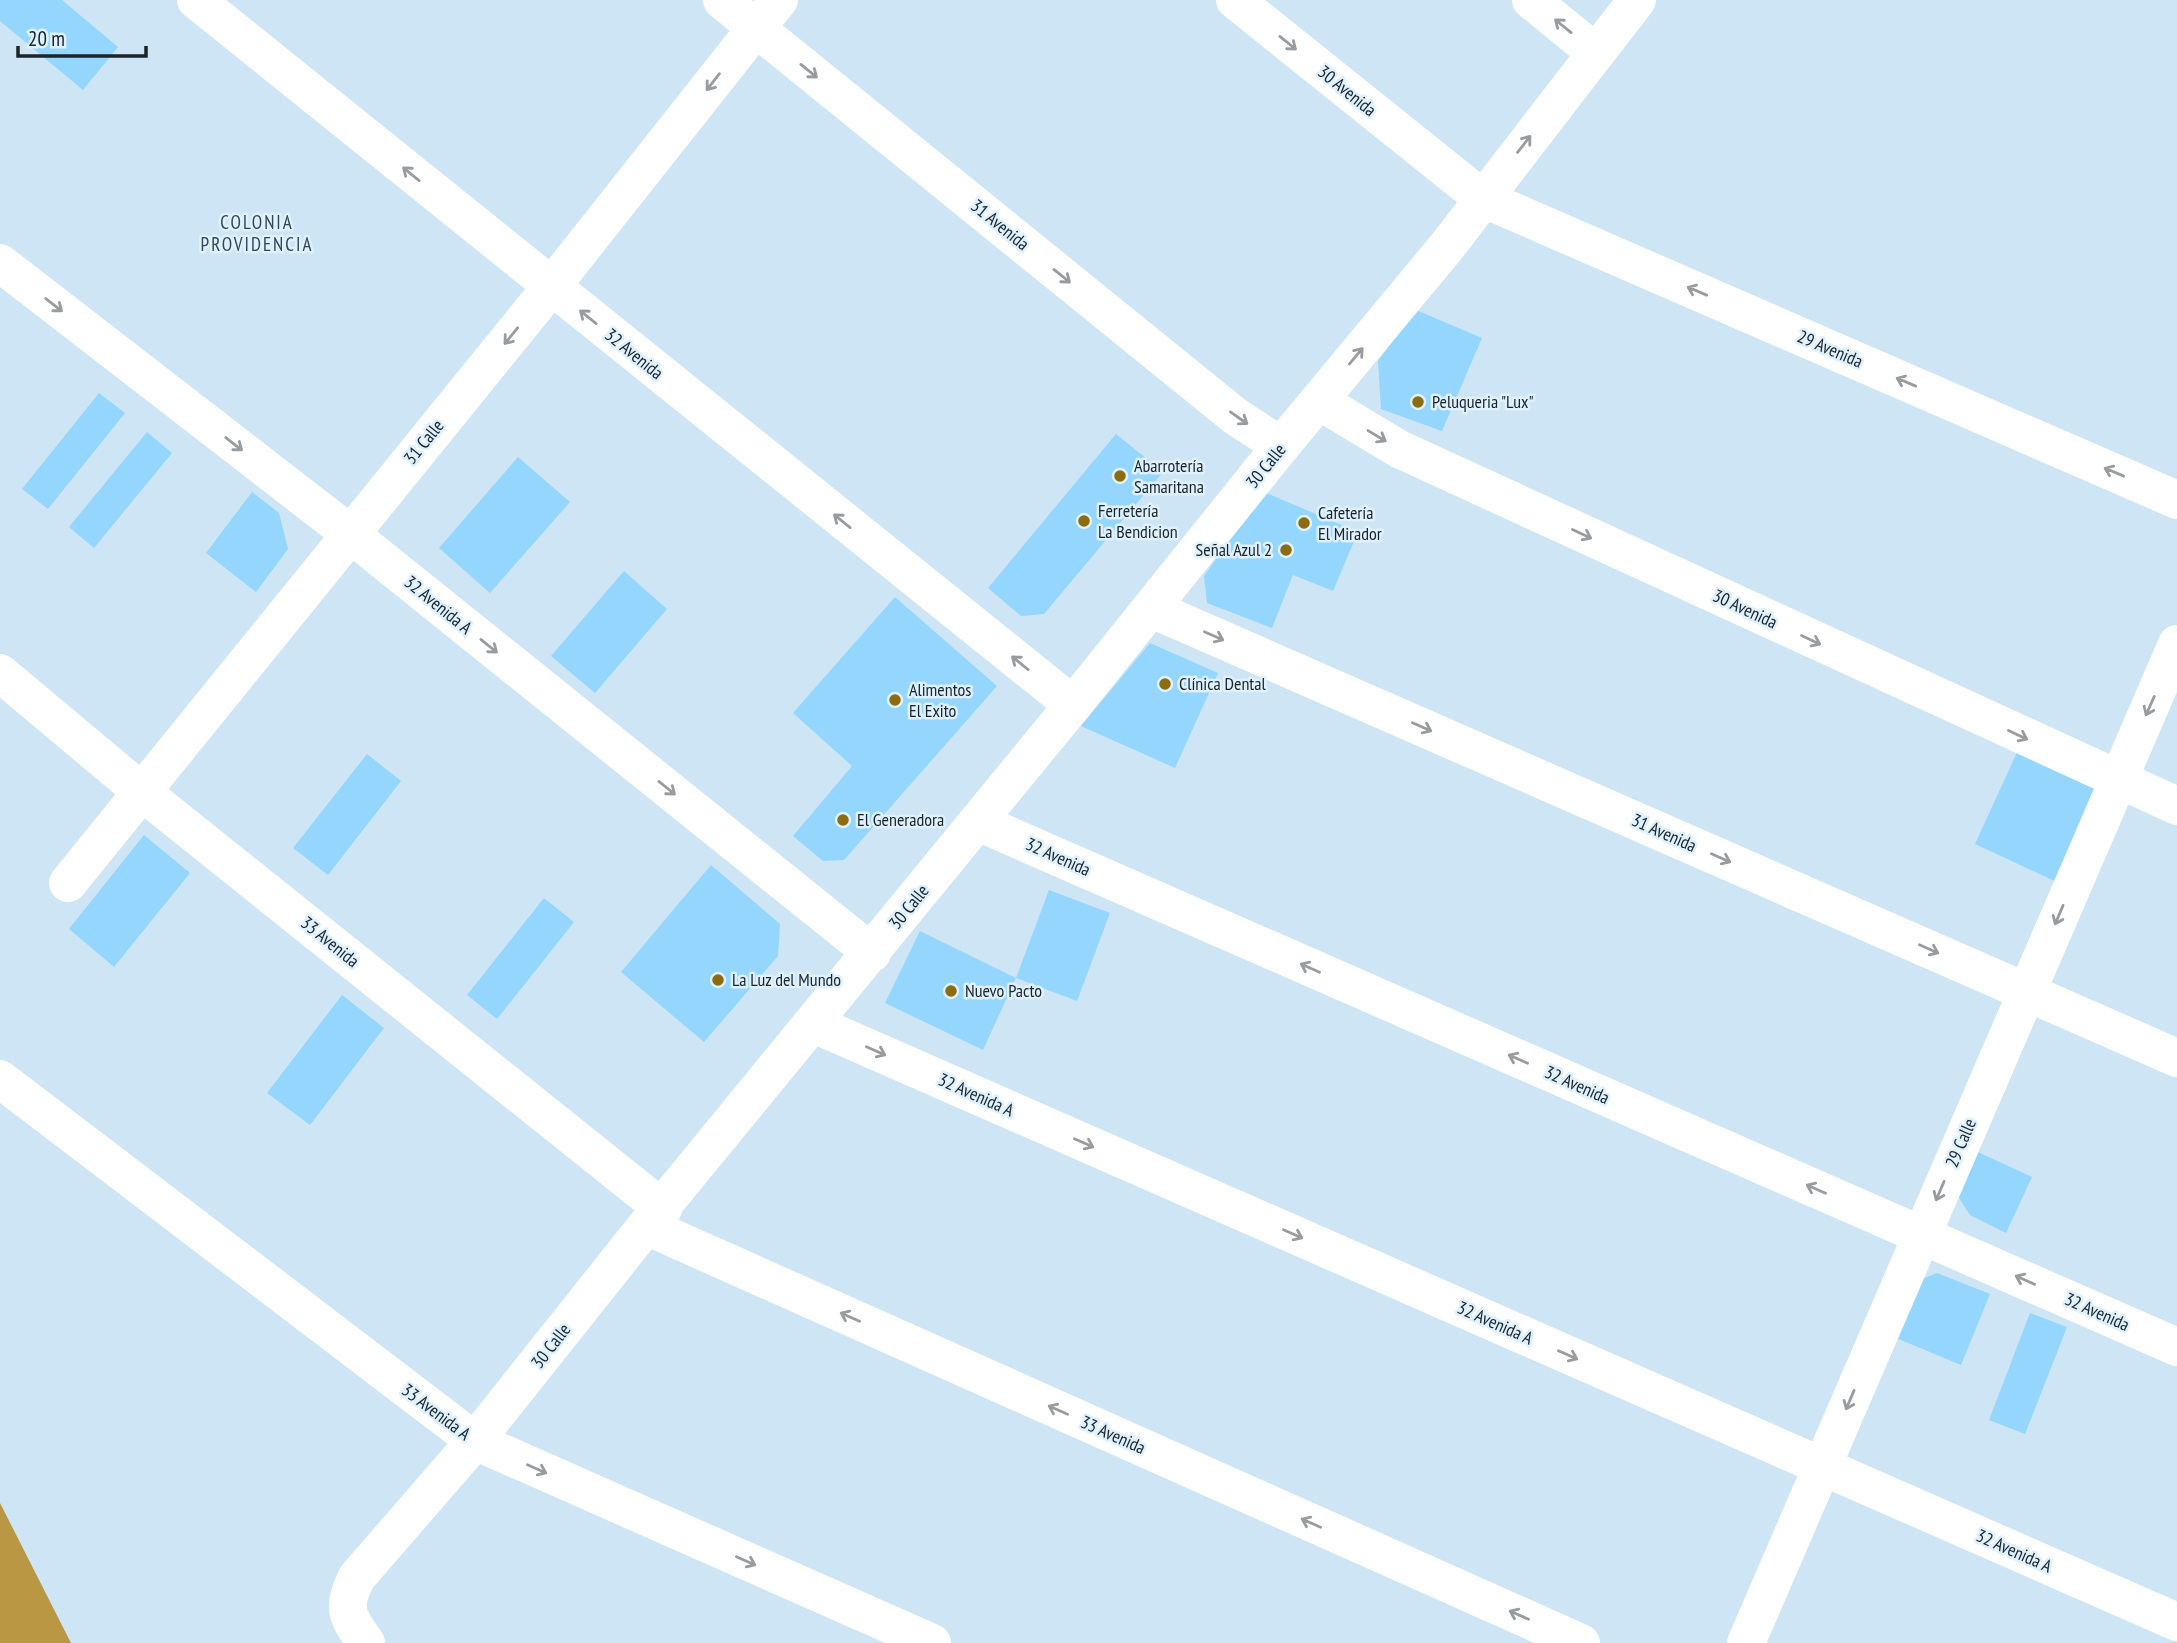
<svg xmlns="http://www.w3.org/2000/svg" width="2177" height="1643" viewBox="0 0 2177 1643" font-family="'PT Sans Narrow',sans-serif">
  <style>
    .forest { fill: #b99743 }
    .building { fill: #95d6ff }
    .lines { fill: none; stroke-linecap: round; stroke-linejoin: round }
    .street { stroke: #fff; stroke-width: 38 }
    .secondary { stroke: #fff; stroke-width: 38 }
    .oneway { stroke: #999c9f }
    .poi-dot { fill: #8c6c0e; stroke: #def1fe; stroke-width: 2.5 }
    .labels { text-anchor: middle; stroke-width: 5; stroke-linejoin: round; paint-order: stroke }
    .street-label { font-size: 18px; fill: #1c242a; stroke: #def1fe }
    .poi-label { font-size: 18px; fill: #1c242a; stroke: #def1fe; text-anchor: start }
    .neighbourhood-label { font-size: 19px; letter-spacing: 2px; fill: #324653; stroke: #def1fe }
  </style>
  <rect width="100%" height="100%" fill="#cde5f4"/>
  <path class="forest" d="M 0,1503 L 71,1643 L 0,1643 Z"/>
  <path class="building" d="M 0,0 L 62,0 L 118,47 L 83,90 L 0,21 Z
    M 1416,310 L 1482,338 L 1442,431 L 1381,409 L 1378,361 Z
    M 99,393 L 125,413 L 48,509 L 22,489 Z
    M 147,432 L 172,453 L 94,548 L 69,527 Z
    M 1116,434 L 1163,472 L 1044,614 L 1021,616 L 988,588 Z
    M 518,457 L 570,502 L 490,593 L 439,548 Z
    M 252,492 L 279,513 L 288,549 L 256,592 L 206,553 Z
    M 1264,492 L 1358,532 L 1333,591 L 1293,575 L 1272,628 L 1207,603 L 1204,576 Z
    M 624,571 L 667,609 L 595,693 L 551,656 Z
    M 895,597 L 997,686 L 844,860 L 823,861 L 793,836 L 852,766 L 793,713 Z
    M 1150,643 L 1218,673 L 1175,768 L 1081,726 Z
    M 2019,748 L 2103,788 L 2059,883 L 1975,844 Z
    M 367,754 L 401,781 L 328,875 L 293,848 Z
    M 144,835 L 190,873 L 114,967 L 69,929 Z
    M 711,865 L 780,924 L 778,956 L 704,1042 L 621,972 Z
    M 1049,890 L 1110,913 L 1077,1001 L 1016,978 Z
    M 544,898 L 574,922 L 497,1019 L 467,995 Z
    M 920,931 L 1016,978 L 983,1050 L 885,1003 Z
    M 342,995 L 384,1028 L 310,1125 L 267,1093 Z
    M 1978,1152 L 2032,1177 L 2006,1233 L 1970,1215 L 1957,1195 Z
    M 1937,1273 L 1990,1294 L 1961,1365 L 1896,1338 L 1920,1280 Z
    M 2030,1313 L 2067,1327 L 2025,1434 L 1989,1420 Z"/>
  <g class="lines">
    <path class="street" d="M 196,0 L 1073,705
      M 1596,53 L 1637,0
      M 0,263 L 349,533 L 872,953
      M 1152,609 L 2177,1058
      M 0,673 L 142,792 L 663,1209
      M 978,822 L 2177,1347
      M 68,883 L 551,287 L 756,28 L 722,0
      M 814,1024 L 2177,1622
      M 0,1079 L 475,1441 L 932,1643
      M 646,1226 L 1581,1643
      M 366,1643 C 347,1617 341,1607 357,1577 L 475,1441 L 646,1226 L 1073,705 L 1281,446
      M 1746,1643 L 2177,644"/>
    <path class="secondary" d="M 779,0 L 756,28 L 1235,416 L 1281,446 L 1448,245 L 1596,53 L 1531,0
      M 1235,0 L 1482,198 L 2177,500
      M 1319,401 L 1399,449 L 2177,806"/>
  </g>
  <defs><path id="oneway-shaft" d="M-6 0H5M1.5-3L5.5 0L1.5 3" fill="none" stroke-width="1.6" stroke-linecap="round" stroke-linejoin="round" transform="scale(1.75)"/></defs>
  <g class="oneway">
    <use href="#oneway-shaft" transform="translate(1563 26) rotate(-141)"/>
    <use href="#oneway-shaft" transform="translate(1288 43) rotate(39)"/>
    <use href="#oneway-shaft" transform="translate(809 71) rotate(39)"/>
    <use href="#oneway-shaft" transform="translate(713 82) rotate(128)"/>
    <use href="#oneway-shaft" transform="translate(1524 144) rotate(-52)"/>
    <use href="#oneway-shaft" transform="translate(411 174) rotate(-141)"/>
    <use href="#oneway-shaft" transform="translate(1062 276) rotate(39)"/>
    <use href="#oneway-shaft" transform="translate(1697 291) rotate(-157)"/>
    <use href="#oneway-shaft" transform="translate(54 305) rotate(38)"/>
    <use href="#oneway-shaft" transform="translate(588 317) rotate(-141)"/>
    <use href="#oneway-shaft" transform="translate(511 336) rotate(129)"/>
    <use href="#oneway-shaft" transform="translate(1356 356) rotate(-50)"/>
    <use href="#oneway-shaft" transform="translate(1906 382) rotate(-157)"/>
    <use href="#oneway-shaft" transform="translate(1239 418) rotate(35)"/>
    <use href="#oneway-shaft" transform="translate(1377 436) rotate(31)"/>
    <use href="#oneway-shaft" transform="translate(234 444) rotate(38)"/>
    <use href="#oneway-shaft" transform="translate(2114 472) rotate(-157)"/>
    <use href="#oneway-shaft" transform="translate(842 521) rotate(-141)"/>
    <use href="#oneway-shaft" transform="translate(1582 534) rotate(25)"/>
    <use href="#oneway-shaft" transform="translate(1214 636) rotate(24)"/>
    <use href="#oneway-shaft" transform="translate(1811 640) rotate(25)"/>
    <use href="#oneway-shaft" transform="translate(489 646) rotate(39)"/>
    <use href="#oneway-shaft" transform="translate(1020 663) rotate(-141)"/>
    <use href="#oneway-shaft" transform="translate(2150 706) rotate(114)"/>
    <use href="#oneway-shaft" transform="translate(1422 727) rotate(24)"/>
    <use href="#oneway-shaft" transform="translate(2018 735) rotate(25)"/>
    <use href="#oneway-shaft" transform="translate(667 788) rotate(39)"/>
    <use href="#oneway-shaft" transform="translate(1721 858) rotate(24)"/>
    <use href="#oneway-shaft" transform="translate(2059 915) rotate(113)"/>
    <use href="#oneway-shaft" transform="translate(1929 949) rotate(24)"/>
    <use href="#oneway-shaft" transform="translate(1310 968) rotate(-156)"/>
    <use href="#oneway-shaft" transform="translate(876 1051) rotate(24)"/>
    <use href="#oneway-shaft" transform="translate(1518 1059) rotate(-156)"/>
    <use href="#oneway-shaft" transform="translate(1084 1143) rotate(24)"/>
    <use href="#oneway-shaft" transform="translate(1816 1189) rotate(-156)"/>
    <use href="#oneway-shaft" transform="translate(1940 1191) rotate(113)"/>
    <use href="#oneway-shaft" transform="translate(1293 1234) rotate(24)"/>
    <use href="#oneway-shaft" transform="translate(2025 1280) rotate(-156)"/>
    <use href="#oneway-shaft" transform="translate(850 1317) rotate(-156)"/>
    <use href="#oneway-shaft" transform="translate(1568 1355) rotate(24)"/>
    <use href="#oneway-shaft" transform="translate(1850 1400) rotate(113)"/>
    <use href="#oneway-shaft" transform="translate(1058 1410) rotate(-156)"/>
    <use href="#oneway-shaft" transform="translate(537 1469) rotate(24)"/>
    <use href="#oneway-shaft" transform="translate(1311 1523) rotate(-156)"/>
    <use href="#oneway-shaft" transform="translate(746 1561) rotate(24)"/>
    <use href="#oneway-shaft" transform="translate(1519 1615) rotate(-156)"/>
  </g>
  <g class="poi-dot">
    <circle cx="1418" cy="402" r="7"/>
    <circle cx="1120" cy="476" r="7"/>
    <circle cx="1084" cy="521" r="7"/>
    <circle cx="1304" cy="523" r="7"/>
    <circle cx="1286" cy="550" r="7"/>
    <circle cx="1165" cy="684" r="7"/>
    <circle cx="895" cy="700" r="7"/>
    <circle cx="843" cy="820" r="7"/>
    <circle cx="718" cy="980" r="7"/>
    <circle cx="951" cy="991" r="7"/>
  </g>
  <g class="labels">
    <g class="street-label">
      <text transform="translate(1347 91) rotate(39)" y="6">30 Avenida</text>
      <text transform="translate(1000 225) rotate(39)" y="6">31 Avenida</text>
      <text transform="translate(1830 349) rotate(23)" y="6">29 Avenida</text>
      <text transform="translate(634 354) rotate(39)" y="6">32 Avenida</text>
      <text transform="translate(424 442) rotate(-51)" y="6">31 Calle</text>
      <text transform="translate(1266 466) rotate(-51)" y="6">30 Calle</text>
      <text transform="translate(438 605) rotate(39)" y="6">32 Avenida A</text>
      <text transform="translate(1745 609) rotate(25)" y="6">30 Avenida</text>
      <text transform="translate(1664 833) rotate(24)" y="6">31 Avenida</text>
      <text transform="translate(1058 857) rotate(24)" y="6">32 Avenida</text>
      <text transform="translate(909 907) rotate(-51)" y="6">30 Calle</text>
      <text transform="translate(330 942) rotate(39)" y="6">33 Avenida</text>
      <text transform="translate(1577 1085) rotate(24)" y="6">32 Avenida</text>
      <text transform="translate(976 1095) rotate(24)" y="6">32 Avenida A</text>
      <text transform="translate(1961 1143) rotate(-67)" y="6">29 Calle</text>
      <text transform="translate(2097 1312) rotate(24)" y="6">32 Avenida</text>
      <text transform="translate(1495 1323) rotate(24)" y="6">32 Avenida A</text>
      <text transform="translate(551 1346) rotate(-52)" y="6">30 Calle</text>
      <text transform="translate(436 1412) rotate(37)" y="6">33 Avenida A</text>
      <text transform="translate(1113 1435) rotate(24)" y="6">33 Avenida</text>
      <text transform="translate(2014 1551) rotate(24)" y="6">32 Avenida A</text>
    </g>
    <g class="poi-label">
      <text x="1432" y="408">Peluqueria "Lux"</text>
      <text x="1134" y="472">Abarrotería<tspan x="1134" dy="21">Samaritana</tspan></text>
      <text x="1098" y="517">Ferretería<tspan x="1098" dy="21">La Bendicion</tspan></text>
      <text x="1318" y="519">Cafetería<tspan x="1318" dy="21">El Mirador</tspan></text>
      <text x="1272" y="556" text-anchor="end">Señal Azul 2</text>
      <text x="1179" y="690">Clínica Dental</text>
      <text x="909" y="696">Alimentos<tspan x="909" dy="21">El Exito</tspan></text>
      <text x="857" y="826">El Generadora</text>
      <text x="732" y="986">La Luz del Mundo</text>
      <text x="965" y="997">Nuevo Pacto</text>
    </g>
    <g class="neighbourhood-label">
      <text x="257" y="229">COLONIA<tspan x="257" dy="22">PROVIDENCIA</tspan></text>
    </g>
  </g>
  <path d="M18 46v10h128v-10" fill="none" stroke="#1c242a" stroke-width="3.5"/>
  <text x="28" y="46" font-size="21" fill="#1c242a" stroke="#def1fe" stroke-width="5" paint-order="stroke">20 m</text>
</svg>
